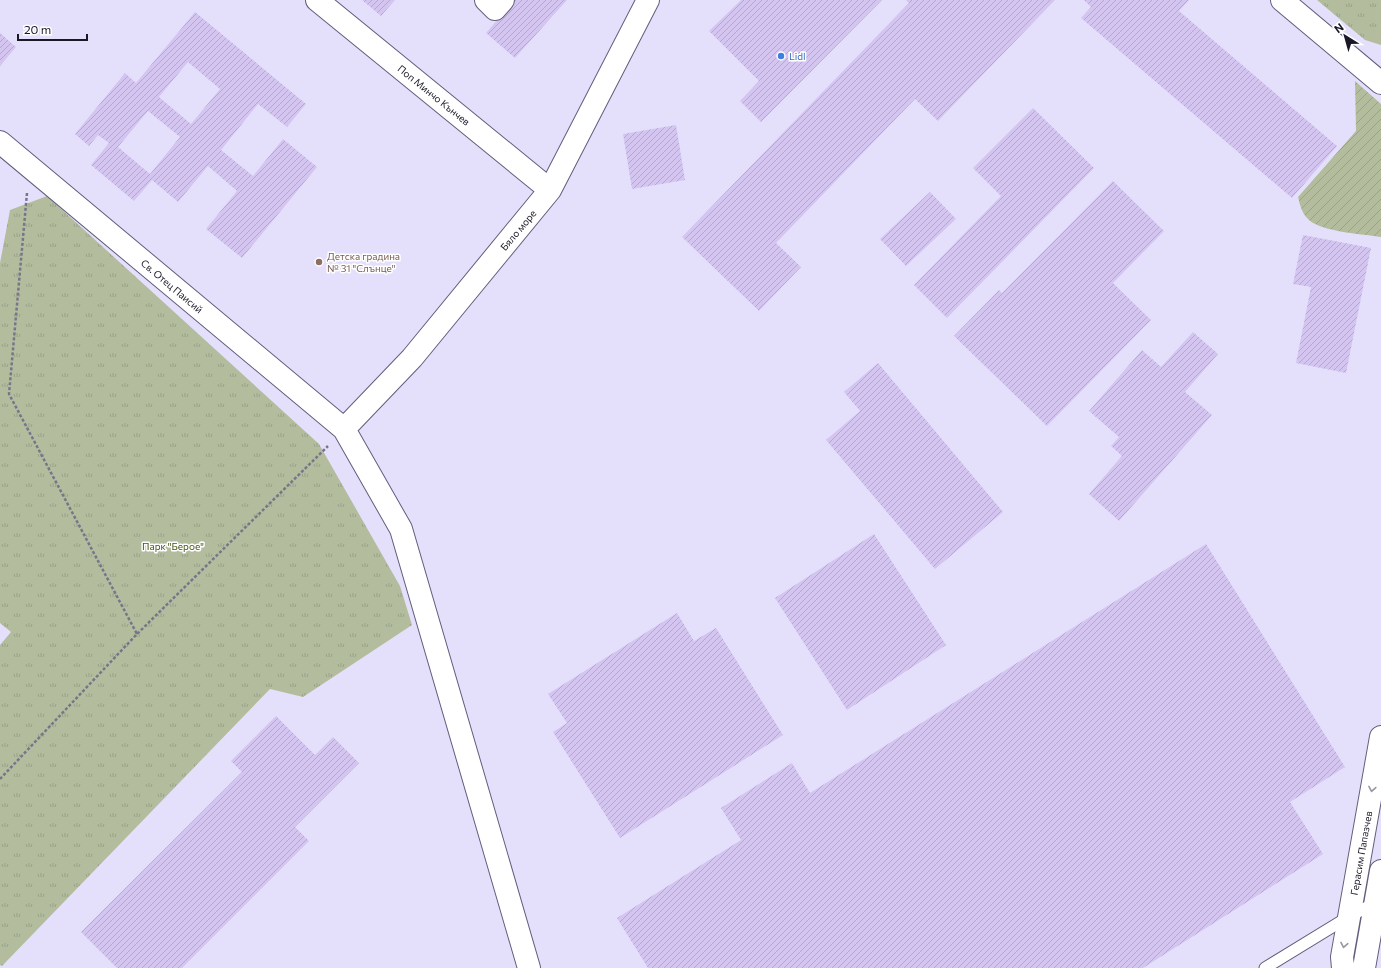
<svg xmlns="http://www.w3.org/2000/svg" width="1381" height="968" viewBox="0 0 1381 968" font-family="Commissioner,sans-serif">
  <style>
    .grass { fill: url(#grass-tufts) }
    .garden { fill: url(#garden-furrows) }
    .building { fill: url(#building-hatch); fill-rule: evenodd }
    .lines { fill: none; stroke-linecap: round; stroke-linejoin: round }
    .service-casing { stroke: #625d7c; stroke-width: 13 }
    .minor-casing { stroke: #625d7c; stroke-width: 24 }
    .path { stroke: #797589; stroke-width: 2.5; stroke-dasharray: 3 2; stroke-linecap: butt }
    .service { stroke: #fff; stroke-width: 11 }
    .minor { stroke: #fff; stroke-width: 22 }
    .oneway { stroke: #98979d }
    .shop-dot { fill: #3f7fe0; stroke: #fff; stroke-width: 1.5 }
    .education-dot { fill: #8d6e63; stroke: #fff; stroke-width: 1.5 }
    .labels { text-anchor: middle; stroke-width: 3; stroke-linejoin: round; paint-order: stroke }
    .shop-label { font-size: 10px; fill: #366cbe; stroke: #fff; text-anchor: start }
    .street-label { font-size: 10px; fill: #1b1825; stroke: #fff }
    .education-label { font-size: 10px; fill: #785e54; stroke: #fff; text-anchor: start }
    .park-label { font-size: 10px; fill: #455512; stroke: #fff }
  </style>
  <defs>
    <pattern id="grass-tufts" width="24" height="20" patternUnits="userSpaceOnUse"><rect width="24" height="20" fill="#b3bd9e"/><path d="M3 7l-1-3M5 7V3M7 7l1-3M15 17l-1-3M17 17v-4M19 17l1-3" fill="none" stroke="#99a288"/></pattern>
    <pattern id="garden-furrows" width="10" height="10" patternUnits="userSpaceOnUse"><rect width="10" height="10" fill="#b3bd9e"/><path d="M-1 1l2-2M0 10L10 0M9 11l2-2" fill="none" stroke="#99a288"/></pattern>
    <pattern id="building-hatch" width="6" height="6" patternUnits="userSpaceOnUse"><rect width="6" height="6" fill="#d4c5f0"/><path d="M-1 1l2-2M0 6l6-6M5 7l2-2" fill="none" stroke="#b5a8ce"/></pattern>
  </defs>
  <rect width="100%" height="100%" fill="#e4e0fc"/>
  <path class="grass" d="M 1317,0 L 1381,0 L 1381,45 L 1365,40 Z
    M 47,196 L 319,444 L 400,586 L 412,625 L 303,697 L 270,689 L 2,966 L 0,965 L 0,645 L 11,632 L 0,623 L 0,263 L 10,210 Z"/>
  <path class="garden" d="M 1355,81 L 1381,104 L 1381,237 C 1363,234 1322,232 1309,220 C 1302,214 1300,205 1298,197 L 1356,131 Z"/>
  <path class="building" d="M 362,0 L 395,0 L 381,16 Z
    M 514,0 L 567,0 L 515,58 L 486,33 Z
    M 741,0 L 882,0 L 761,122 L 740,101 L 759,81 L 709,31 Z
    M 906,0 L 1055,0 L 938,121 L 915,99 L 776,243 L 801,267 L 759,311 L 682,237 L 909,3 Z
    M 1084,0 L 1189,0 L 1179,11 L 1337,146 L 1292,198 L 1081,18 L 1091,7 Z
    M 195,12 L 306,104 L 287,127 L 258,104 L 221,150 L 253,176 L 283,139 L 317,167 L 242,258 L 206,229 L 237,191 L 208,166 L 178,202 L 152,180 L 134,201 L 91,165 L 109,143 L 98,135 L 89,146 L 75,134 L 125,73 L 136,83 ZM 188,62 L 220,89 L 191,124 L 159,97 ZM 148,111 L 180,137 L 150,174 L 118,147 Z
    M 0,33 L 16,47 L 0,66 Z
    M 1033,108 L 1094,168 L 947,318 L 914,285 L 1001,196 L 973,168 Z
    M 676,125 L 685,180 L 632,189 L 623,134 Z
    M 1113,181 L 1164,231 L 1113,283 L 1151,320 L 1047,426 L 954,336 L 999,290 L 1002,293 Z
    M 930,192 L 956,219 L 906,266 L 880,239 Z
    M 1303,235 L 1371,248 L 1346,373 L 1296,363 L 1311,287 L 1293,284 Z
    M 1193,332 L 1218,354 L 1185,392 L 1212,415 L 1119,521 L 1089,494 L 1122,456 L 1111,446 L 1119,437 L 1089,411 L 1142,350 L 1161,367 Z
    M 878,363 L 1003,512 L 935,569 L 826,440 L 860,411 L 844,392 Z
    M 874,534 L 946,645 L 847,710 L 775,598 Z
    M 1206,544 L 1345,767 L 1290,802 L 1323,854 L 1143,968 L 648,968 L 617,918 L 741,840 L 721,808 L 792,763 L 810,793 Z
    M 677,613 L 694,641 L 716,628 L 783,735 L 620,838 L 553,732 L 567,723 L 548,694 Z
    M 276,716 L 315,755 L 333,737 L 359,763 L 295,827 L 309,841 L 182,968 L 117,968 L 81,932 L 242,772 L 231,761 Z"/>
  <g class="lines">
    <g class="service-casing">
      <path id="service" d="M 1265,968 L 1350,916 L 1375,903"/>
    </g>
    <g class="minor-casing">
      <path id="minor" d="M 317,0 L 550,190
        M 486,0 L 495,9 L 503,0
        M 1282,0 L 1381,83
        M 0,142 L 344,429 L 401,529 L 529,968
        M 344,429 L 412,358 L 550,190 L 648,0
        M 1343,968 L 1342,957 L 1381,737
        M 1364,968 L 1381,871"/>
    </g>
    <path class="path" d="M 27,193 L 9,394 L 137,634
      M 0,779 L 137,634 L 328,446"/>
    <use href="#service" class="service"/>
    <use href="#minor" class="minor"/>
  </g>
  <defs><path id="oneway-chevron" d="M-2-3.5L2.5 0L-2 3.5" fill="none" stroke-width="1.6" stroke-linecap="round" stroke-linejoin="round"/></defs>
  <g class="oneway">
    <use href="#oneway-chevron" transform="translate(1372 789) rotate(100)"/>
    <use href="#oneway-chevron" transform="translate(1344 945) rotate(101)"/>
  </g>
  <circle class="shop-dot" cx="781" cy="56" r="4"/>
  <circle class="education-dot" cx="319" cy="262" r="4"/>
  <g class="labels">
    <g class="shop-label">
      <text x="789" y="60">Lidl</text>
    </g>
    <g class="street-label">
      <text transform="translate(434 95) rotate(39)" y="4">Поп Минчо Кънчев</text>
      <text transform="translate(518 230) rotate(-50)" y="4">Бяло море</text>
      <text transform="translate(172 286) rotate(40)" y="4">Св. Отец Паисий</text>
      <text transform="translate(1361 853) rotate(-80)" y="4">Герасим Папазчев</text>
    </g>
    <g class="education-label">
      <text x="327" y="260">Детска градина<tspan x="327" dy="12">№ 31 "Слънце"</tspan></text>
    </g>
    <g class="park-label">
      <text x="173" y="550">Парк "Берое"</text>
    </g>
  </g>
  <g transform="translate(1345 36) rotate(323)" stroke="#ffffff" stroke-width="3" paint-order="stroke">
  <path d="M0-3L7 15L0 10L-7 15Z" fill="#1b1825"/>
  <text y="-6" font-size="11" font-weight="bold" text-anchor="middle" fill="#1b1825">N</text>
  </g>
  <path d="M18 34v6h69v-6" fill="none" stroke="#1b1825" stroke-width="2"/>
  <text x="24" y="34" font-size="12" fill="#1b1825" stroke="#ffffff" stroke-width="3" paint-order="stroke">20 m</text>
</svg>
